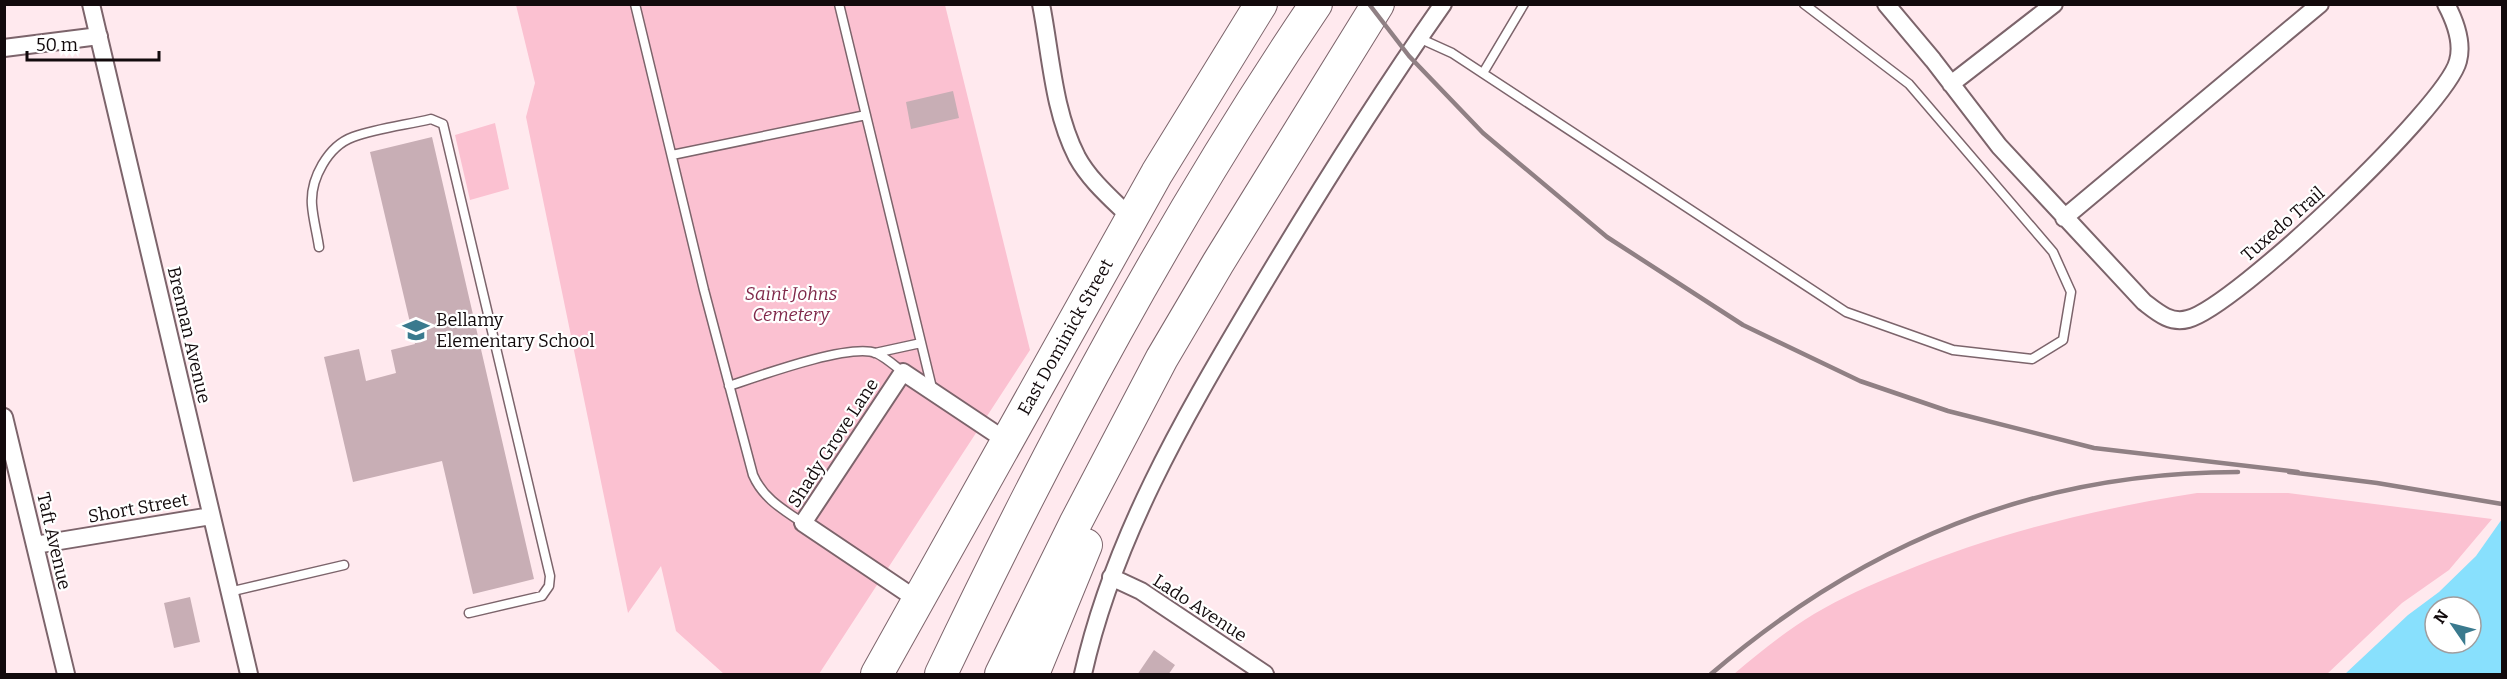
<svg xmlns="http://www.w3.org/2000/svg" width="2507" height="679" viewBox="0 0 2507 679" font-family="Bitter,serif">
  <style>
    .green { fill: #fbc1d1 }
    .water { fill: #88e0fd; fill-rule: evenodd }
    .building { fill: #c8aeb5 }
    .lines { fill: none; stroke-linecap: round; stroke-linejoin: round }
    .lane-casing { stroke: #7c646b; stroke-width: 11 }
    .street-casing { stroke: #7c646b; stroke-width: 20 }
    .highway-casing { stroke: #7c646b; stroke-width: 34 }
    .lane { stroke: #fff; stroke-width: 8 }
    .street { stroke: #fff; stroke-width: 16 }
    .highway { stroke: #fff; stroke-width: 32 }
    .rail { stroke: #908084; stroke-width: 4.5 }
    .labels { text-anchor: middle; stroke-width: 4.5; stroke-linejoin: round; paint-order: stroke }
    .street-label { font-size: 18px; fill: #120a0c; stroke: #fff }
    .park-label { font-size: 18px; font-style: italic; fill: #7f284a; stroke: #fff }
    .poi-label { font-size: 18px; fill: #120a0c; stroke: #fff; text-anchor: start }
  </style>
  <rect width="100%" height="100%" fill="#ffe9ee"/>
  <path class="green" d="M 516,5 L 945,5 L 1030,350 L 819,674 L 724,674 L 676,631 L 661,566 L 628,613 L 526,117 L 535,83 Z
    M 495,123 L 509,189 L 470,200 L 455,135 Z
    M 2197,493 L 2288,493 L 2492,519 L 2449,570 L 2402,603 L 2327,674 L 1734,674 C 1759,653 1786,631 1814,614 C 1841,598 1870,585 1900,573 C 1996,533 2095,509 2197,493 Z"/>
  <path class="water" d="M 2502,519 L 2502,674 L 2345,674 L 2408,615 L 2439,592 L 2476,556 ZM 2435,607 L 2471,607 L 2471,643 L 2435,643 Z"/>
  <path class="building" d="M 953,91 L 959,118 L 911,129 L 906,102 Z
    M 432,137 L 534,579 L 473,594 L 442,461 L 353,482 L 324,357 L 359,349 L 366,381 L 396,373 L 391,350 L 415,344 L 370,152 Z
    M 190,597 L 200,642 L 174,648 L 164,603 Z
    M 1154,650 L 1175,665 L 1168,675 L 1137,675 Z"/>
  <g class="lines">
    <g class="lane-casing">
      <path id="lane" d="M 635,4 L 704,290 L 753,475 C 763,498 782,509 803,523
        M 839,4 L 933,392
        M 1421,39 L 1452,53 L 1846,312 L 1953,350 L 2032,359 L 2063,340 L 2071,292 L 2053,252 L 1909,84 L 1804,4
        M 1483,73 L 1524,4
        M 672,155 L 866,115
        M 319,247 C 317,233 313,219 312,205 C 310,179 328,146 353,137 C 378,128 406,125 431,119 L 443,124 L 550,576 L 549,586 L 542,596 L 469,613
        M 875,353 L 921,343
        M 729,386 C 759,376 849,343 876,353 C 885,357 895,366 903,372
        M 229,592 L 344,565"/>
    </g>
    <g class="street-casing">
      <path id="street" d="M 91,4 L 249,674
        M 1041,4 C 1051,55 1053,110 1077,157 C 1090,181 1113,200 1132,219
        M 1886,4 L 1933,60 L 1999,146 L 2144,302 C 2157,312 2170,324 2188,319 C 2235,307 2447,106 2458,61 C 2463,43 2455,21 2446,4
        M 4,48 L 99,36
        M 1951,84 L 2054,4
        M 2064,218 L 2320,4
        M 4,417 L 66,674
        M 35,545 L 211,516
        M 1111,577 L 1141,591 L 1265,674
        M 919,601 L 803,523 L 903,372 L 1008,442
        M 1083,674 C 1113,540 1182,421 1252,303 C 1312,202 1375,101 1443,4"/>
    </g>
    <g class="highway-casing">
      <g id="highway">
        <path id="s1" d="M 877,674 L 1157,173 L 1261,4"/>
        <path d="M 941,674 C 1051,443 1172,217 1316,4"/>
        <path d="M 1001,674 L 1075,524 L 1162,358 L 1218,263 L 1378,4"/>
        <path d="M 1033,674 L 1086,545"/>
      </g>
    </g>
    <use href="#lane" class="lane"/>
    <use href="#street" class="street"/>
    <use href="#highway" class="highway"/>
    <path class="rail" d="M 1369,4 L 1409,56 L 1483,133 L 1607,237 L 1743,325 L 1860,381 L 1948,411 L 2094,448 L 2298,472
      M 2289,472 L 2377,483 L 2502,504
      M 1711,674 C 1864,543 2035,472 2238,472"/>
  </g>
  <defs>
    <g id="school-bare" transform="scale(2.07)"><path d="M0-5L7-2L0 1L-7-2ZM-4 1L0 2.5L4 1V4Q0 6-4 4Z" fill="#3a7a8e" stroke="#fff" stroke-width="2.5" paint-order="stroke"/></g>
  </defs>
  <g fill-rule="evenodd">
    <use href="#school-bare" x="416" y="330"/>
  </g>
  <g class="labels">
    <g class="street-label">
      <text transform="translate(2283 224) rotate(-41)" y="6">Tuxedo Trail</text>
      <text transform="translate(189 335) rotate(77)" y="6">Brennan Avenue</text>
      <text dy="6" stroke="none"><textPath href="#s1" startOffset="386">East Dominick Street</textPath></text>
      <text transform="translate(833 443) rotate(-57)" y="6">Shady Grove Lane</text>
      <text transform="translate(138 508) rotate(-10)" y="6">Short Street</text>
      <text transform="translate(54 541) rotate(77)" y="6">Taft Avenue</text>
      <text transform="translate(1200 608) rotate(33)" y="6">Lado Avenue</text>
    </g>
    <g class="park-label">
      <text x="791" y="300">Saint Johns<tspan x="791" dy="21">Cemetery</tspan></text>
    </g>
    <g class="poi-label">
      <text x="436" y="326">Bellamy<tspan x="436" dy="21">Elementary School</tspan></text>
    </g>
  </g>
  <rect width="2507" height="679" fill="none" stroke="#120a0c" stroke-width="12"/>
  <g transform="translate(2453 625) rotate(305)"><circle r="28" fill="#ffffff" stroke="#a09d9e" stroke-width="1.5"/>
  <path d="M0-4.5L10 22L0 15L-10 22Z" fill="#3a7a8e"/>
  <text y="-9" font-size="16" font-weight="bold" text-anchor="middle" fill="#120a0c">N</text>
  </g>
  <path d="M27 51v9h132v-9" fill="none" stroke="#120a0c" stroke-width="3"/>
  <text x="36" y="51" font-size="18" fill="#120a0c" stroke="#ffffff" stroke-width="4.5" paint-order="stroke">50 m</text>
</svg>
